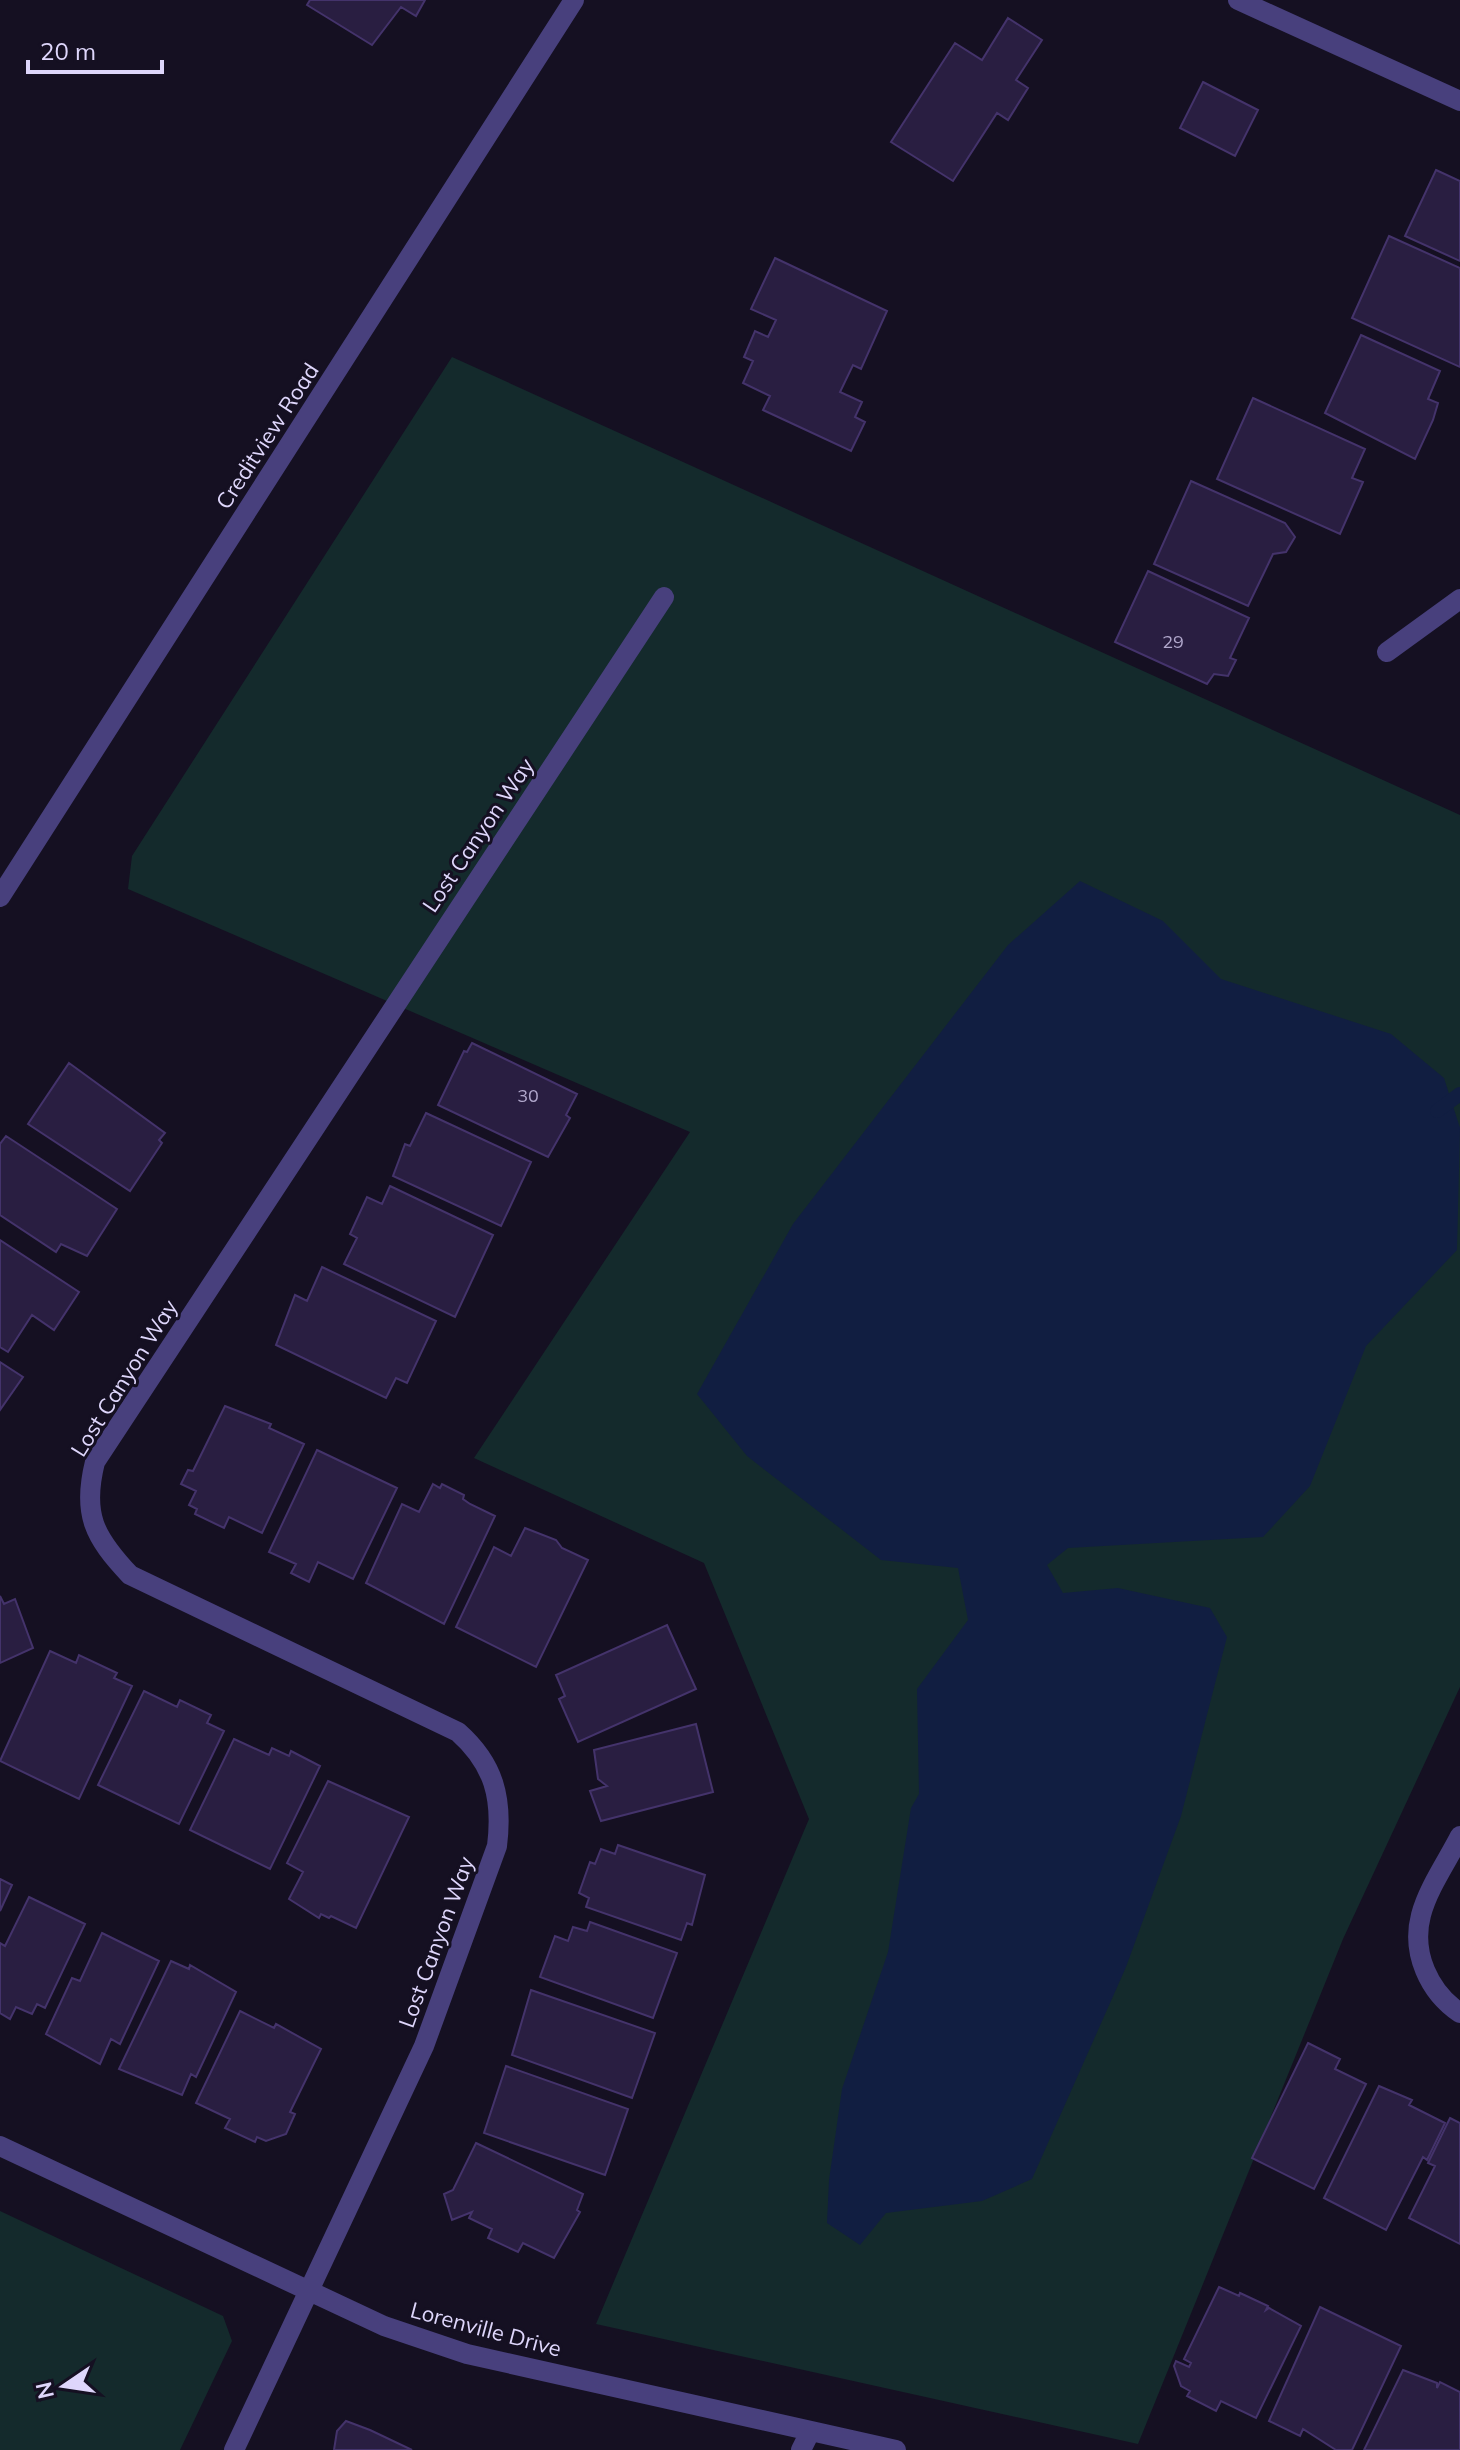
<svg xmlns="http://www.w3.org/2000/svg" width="1460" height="2450" viewBox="0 0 1460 2450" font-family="Mulish,sans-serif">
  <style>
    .green { fill: #142a2c }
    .water { fill: #111e41 }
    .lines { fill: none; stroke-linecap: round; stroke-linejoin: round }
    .stream { stroke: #111e41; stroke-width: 14 }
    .building { fill: #291e41; stroke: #44336b; stroke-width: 2 }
    .minor { stroke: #48407d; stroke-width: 20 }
    .labels { text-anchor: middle; stroke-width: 6; stroke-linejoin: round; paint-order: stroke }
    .number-label { font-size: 18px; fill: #b1a8cc }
    .street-label { font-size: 22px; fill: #ded6fb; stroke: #151022 }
  </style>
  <rect width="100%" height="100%" fill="#151022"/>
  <path class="green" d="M 452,357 L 1460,815 L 1460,1687 L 1343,1939 L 1138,2444 L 596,2324 L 809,1819 L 704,1563 L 474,1458 L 690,1132 L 128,889 L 132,856 Z
    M 0,2211 L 223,2316 L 232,2341 L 180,2450 L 0,2450 Z"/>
  <path class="water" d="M 1080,881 L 1163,921 L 1221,979 L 1391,1034 L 1444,1078 L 1460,1128 L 1457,1250 L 1366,1346 L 1310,1486 L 1263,1537 L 1068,1548 L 1047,1565 L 1063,1593 L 1118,1588 L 1210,1608 L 1227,1637 L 1181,1816 L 1126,1967 L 1032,2179 L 982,2201 L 886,2213 L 860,2245 L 827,2223 L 829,2180 L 842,2089 L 888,1952 L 911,1808 L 919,1794 L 917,1689 L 968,1620 L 958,1568 L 881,1560 L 747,1456 L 697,1394 L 793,1224 L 1008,945 Z"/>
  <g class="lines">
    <path class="stream" d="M 1437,1111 L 1460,1094"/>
  </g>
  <path class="building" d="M 310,0 L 425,0 L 416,16 L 401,7 L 372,45 L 307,5 Z
    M 1008,18 L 1042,40 L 1016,80 L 1028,88 L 1008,120 L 997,113 L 953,181 L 891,142 L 955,43 L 982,60 Z
    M 1203,82 L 1258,110 L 1235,156 L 1180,128 Z
    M 1436,170 L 1460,181 L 1460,261 L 1405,236 Z
    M 1389,236 L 1460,268 L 1460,367 L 1352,318 Z
    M 775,258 L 887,311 L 861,369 L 853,365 L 840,392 L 862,402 L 855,417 L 865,422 L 851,451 L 763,410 L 770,396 L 743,383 L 753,361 L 744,357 L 755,331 L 768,337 L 776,320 L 751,309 Z
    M 1361,335 L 1440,371 L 1428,399 L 1438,403 L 1433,420 L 1415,459 L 1325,413 Z
    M 1253,398 L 1365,449 L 1352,478 L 1363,482 L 1340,534 L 1217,479 Z
    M 1191,481 L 1285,523 L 1295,537 L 1286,552 L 1273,554 L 1248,606 L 1154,564 Z
    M 1148,571 L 1249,618 L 1230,658 L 1236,660 L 1228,676 L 1214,674 L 1207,684 L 1115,642 Z
    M 472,1043 L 577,1094 L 566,1115 L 570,1118 L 548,1157 L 438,1105 L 464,1051 L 467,1052 Z
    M 69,1063 L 165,1133 L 159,1140 L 162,1143 L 130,1191 L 28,1124 Z
    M 426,1113 L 531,1162 L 501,1226 L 393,1176 L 405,1144 L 410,1146 Z
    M 6,1136 L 117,1209 L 87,1256 L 61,1244 L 56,1252 L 0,1215 L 0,1144 Z
    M 390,1186 L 493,1235 L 455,1317 L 344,1264 L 357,1238 L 350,1234 L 367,1197 L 382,1204 Z
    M 0,1240 L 79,1292 L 54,1330 L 32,1315 L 8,1352 L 0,1347 Z
    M 322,1267 L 436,1321 L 407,1383 L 396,1378 L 386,1398 L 276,1345 L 295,1295 L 307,1301 Z
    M 0,1362 L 23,1377 L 0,1410 Z
    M 225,1406 L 271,1424 L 269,1428 L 304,1444 L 262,1533 L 229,1517 L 224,1528 L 195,1514 L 197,1509 L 189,1505 L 196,1491 L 181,1484 L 188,1470 L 193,1471 Z
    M 317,1450 L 397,1488 L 353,1579 L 318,1562 L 309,1582 L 291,1573 L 296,1564 L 269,1552 Z
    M 433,1484 L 440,1488 L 442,1484 L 464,1495 L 463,1499 L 470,1504 L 495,1516 L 444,1624 L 366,1583 L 402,1504 L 419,1512 Z
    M 525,1528 L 556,1540 L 562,1548 L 588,1560 L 536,1667 L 456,1627 L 494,1547 L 511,1556 Z
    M 0,1596 L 4,1604 L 15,1599 L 33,1648 L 0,1663 Z
    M 667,1625 L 696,1689 L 578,1742 L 559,1699 L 565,1696 L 556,1675 Z
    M 50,1651 L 76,1663 L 79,1655 L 117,1673 L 114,1678 L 132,1686 L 79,1799 L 0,1761 Z
    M 144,1691 L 177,1707 L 180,1700 L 211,1715 L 207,1723 L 224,1731 L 179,1824 L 98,1785 Z
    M 696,1724 L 713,1792 L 601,1821 L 590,1791 L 607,1786 L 598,1779 L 594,1750 Z
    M 234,1739 L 269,1755 L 272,1748 L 289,1756 L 291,1751 L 320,1766 L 270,1869 L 190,1830 Z
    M 328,1781 L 409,1817 L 356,1928 L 331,1916 L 329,1918 L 321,1914 L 319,1918 L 289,1899 L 303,1872 L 287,1863 Z
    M 618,1845 L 705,1875 L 692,1925 L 687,1923 L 681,1940 L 586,1907 L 589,1898 L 579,1893 L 590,1862 L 595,1864 L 601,1849 L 615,1854 Z
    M 0,1879 L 12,1885 L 0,1911 Z
    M 29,1897 L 85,1924 L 45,2008 L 37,2004 L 32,2014 L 16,2007 L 10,2019 L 0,2013 L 0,1943 L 5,1946 Z
    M 590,1922 L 677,1953 L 653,2018 L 540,1977 L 555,1936 L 568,1941 L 573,1927 L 587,1931 Z
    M 102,1933 L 159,1961 L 120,2044 L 111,2039 L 100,2064 L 46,2034 L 72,1978 L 80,1981 Z
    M 171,1961 L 189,1969 L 190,1965 L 236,1992 L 196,2077 L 191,2074 L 182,2095 L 119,2069 Z
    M 531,1990 L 655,2033 L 632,2098 L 512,2055 Z
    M 240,2011 L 274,2028 L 276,2024 L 321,2049 L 290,2112 L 295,2114 L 286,2134 L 266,2141 L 257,2137 L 255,2142 L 225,2128 L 230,2119 L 196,2103 Z
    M 1308,2043 L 1340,2059 L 1335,2069 L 1366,2084 L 1314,2189 L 1252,2158 Z
    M 506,2066 L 628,2109 L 605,2175 L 484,2133 Z
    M 1379,2086 L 1412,2100 L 1409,2105 L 1445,2123 L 1427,2160 L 1423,2157 L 1386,2230 L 1324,2198 Z
    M 1450,2118 L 1460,2123 L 1460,2244 L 1409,2218 L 1435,2166 L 1428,2163 Z
    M 476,2143 L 583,2194 L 577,2210 L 580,2212 L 554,2258 L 523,2243 L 518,2252 L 488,2238 L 492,2229 L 469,2218 L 472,2212 L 452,2220 L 444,2194 L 453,2190 Z
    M 1219,2287 L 1239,2296 L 1240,2293 L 1268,2306 L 1266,2310 L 1269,2308 L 1301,2326 L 1256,2418 L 1221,2401 L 1216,2411 L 1187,2396 L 1190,2391 L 1181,2386 L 1174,2366 L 1176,2361 L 1189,2367 L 1191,2363 L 1184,2359 Z
    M 1320,2307 L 1401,2346 L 1352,2450 L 1336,2450 L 1303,2429 L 1300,2436 L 1269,2421 Z
    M 1403,2370 L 1437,2383 L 1437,2388 L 1440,2382 L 1460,2392 L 1460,2450 L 1364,2450 Z
    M 346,2421 L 370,2430 L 412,2450 L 334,2450 L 337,2431 Z"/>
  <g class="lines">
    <path class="minor" d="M 1238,0 L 1460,101
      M 1387,652 L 1460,599
      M 0,897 L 574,0
      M 1460,1836 C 1448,1860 1428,1888 1421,1915 C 1411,1953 1429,1992 1460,2013
      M 0,2146 L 384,2326 L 467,2354 L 896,2450
      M 234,2450 L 424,2046 L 497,1846 C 503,1798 494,1764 458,1732 L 130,1575 C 94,1537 82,1514 95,1462 L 664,597
      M 801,2450 L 810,2432"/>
  </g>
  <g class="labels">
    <g class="number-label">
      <text x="1173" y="648">29</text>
      <text x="528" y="1102">30</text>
    </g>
    <g class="street-label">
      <text transform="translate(267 436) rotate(-57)" y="8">Creditview Road</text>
      <text transform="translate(478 835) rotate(-56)" y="8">Lost Canyon Way</text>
      <text transform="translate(124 1378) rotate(-58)" y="8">Lost Canyon Way</text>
      <text transform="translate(436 1942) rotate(-70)" y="8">Lost Canyon Way</text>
      <text transform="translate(486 2329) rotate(15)" y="8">Lorenville Drive</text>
    </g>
  </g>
  <g transform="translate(64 2386) rotate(257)" stroke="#151022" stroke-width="6" paint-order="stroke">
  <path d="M0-6L14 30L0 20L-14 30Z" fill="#ded6fb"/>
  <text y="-12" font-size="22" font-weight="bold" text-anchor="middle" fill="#ded6fb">N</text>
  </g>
  <path d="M28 60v12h134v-12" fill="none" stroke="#ded6fb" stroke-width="4"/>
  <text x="40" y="60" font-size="24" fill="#ded6fb" stroke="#151022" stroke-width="6" paint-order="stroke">20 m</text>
</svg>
